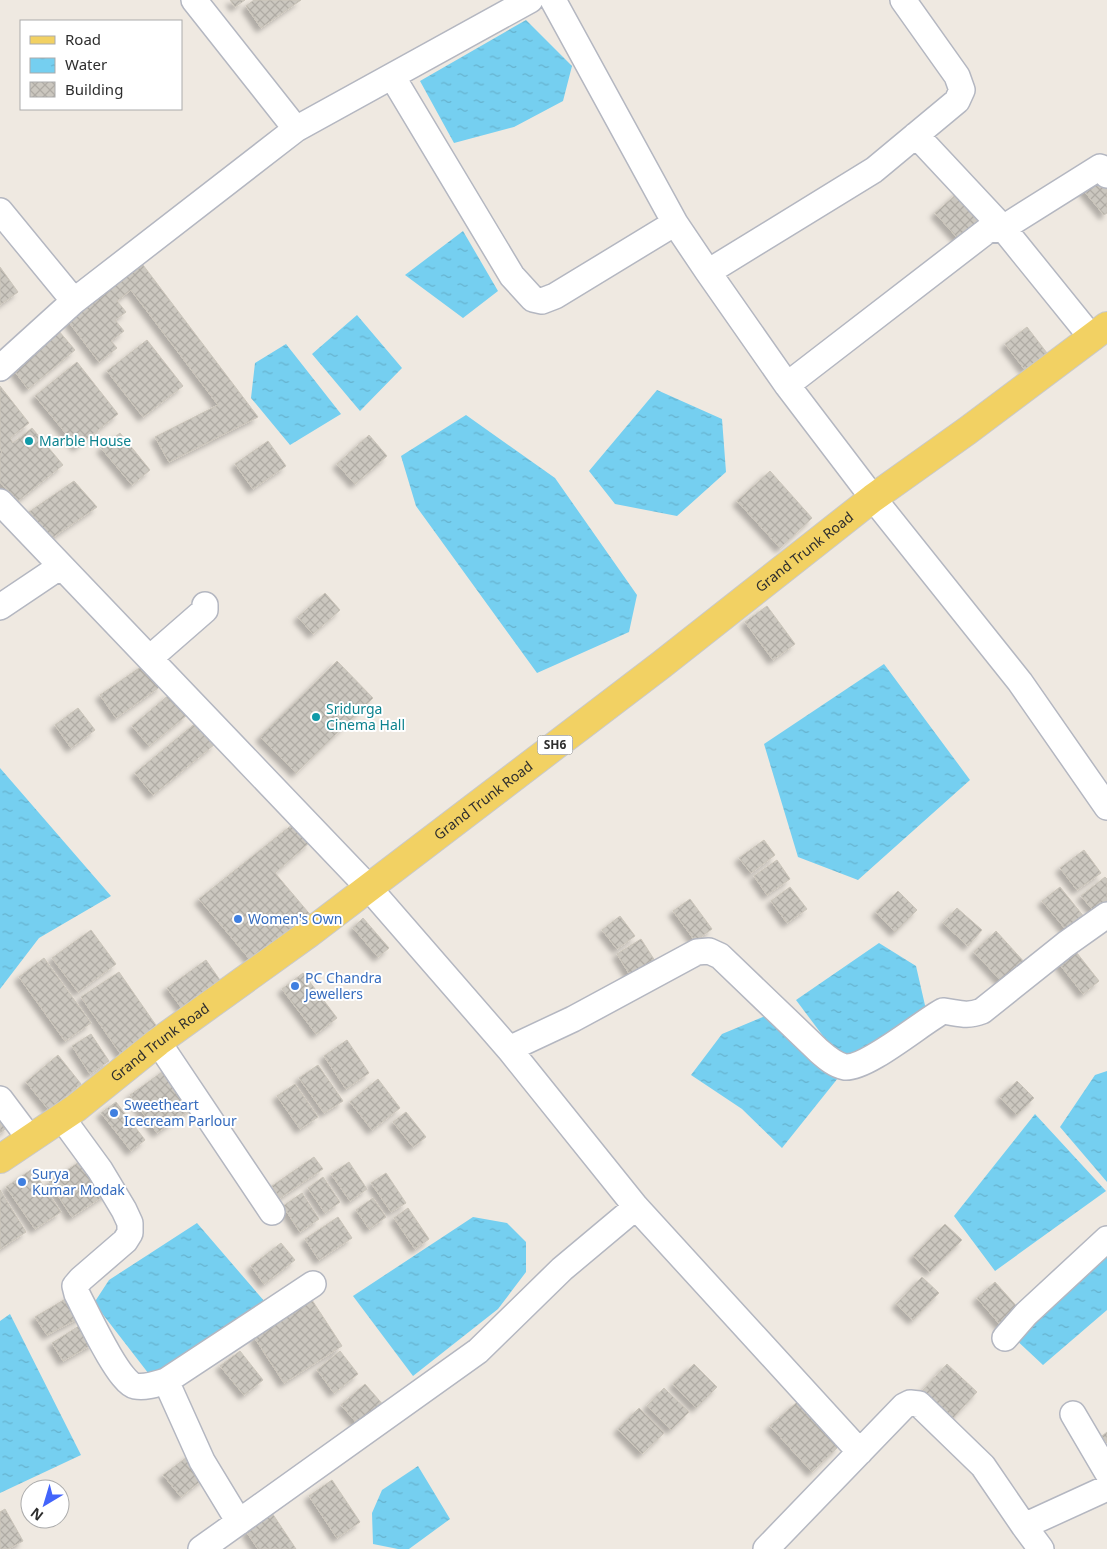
<svg xmlns="http://www.w3.org/2000/svg" width="1107" height="1549" viewBox="0 0 1107 1549" font-family="'Noto Sans',sans-serif">
  <style>
    .water { fill: url(#water-ripples) }
    .building { fill: url(#building-cross-hatch); stroke: #cbc5ba; filter: url(#shadow) }
    .lines { fill: none; stroke-linecap: round; stroke-linejoin: round }
    .minor-casing { stroke: #b4b7c1; stroke-width: 28 }
    .primary-casing { stroke: #c9c9c9; stroke-width: 30 }
    .minor { stroke: #fff; stroke-width: 25 }
    .primary { stroke: #f2d163; stroke-width: 28 }
    .culture-dot { fill: #0f9aa8; stroke: #fff; stroke-width: 2 }
    .shop-dot { fill: #3f7fe0; stroke: #fff; stroke-width: 2 }
    .labels { text-anchor: middle; stroke-width: 4; stroke-linejoin: round; paint-order: stroke }
    .shield { fill: #fff; stroke: #6d6d6d; stroke-width: 1 }
    .shield-label { font-size: 12px; font-weight: bold; fill: #2e2e2e }
    .culture-label { font-size: 14px; fill: #0d838f; stroke: #fff; text-anchor: start }
    .street-label { font-size: 14px; fill: #2e2e2e; stroke: #fff }
    .shop-label { font-size: 14px; fill: #366cbe; stroke: #fff; text-anchor: start }
  </style>
  <defs>
    <pattern id="water-ripples" width="26" height="14" patternUnits="userSpaceOnUse" patternTransform="scale(1.25)"><rect width="26" height="14" fill="#75cff0"/><path d="M2 4q2-2 4 0t4 0M15 11q2-2 4 0t4 0" fill="none" stroke="#66b2ce"/></pattern>
    <pattern id="building-cross-hatch" width="8" height="8" patternUnits="userSpaceOnUse" patternTransform="scale(1.25)"><rect width="8" height="8" fill="#cbc7bf"/><path d="M0 0l8 8M0 8l8-8" fill="none" stroke="#afaba4"/></pattern>
    <filter id="shadow"><feDropShadow dx="-4.5" dy="4.5" stdDeviation="2.5" flood-color="#0004"/></filter>
  </defs>
  <rect width="100%" height="100%" fill="#efe9e1"/>
  <path class="water" d="M 526,20 L 572,66 L 563,101 L 514,127 L 454,143 L 420,81 Z
    M 463,231 L 498,291 L 463,318 L 405,275 Z
    M 357,315 L 402,368 L 360,411 L 312,354 Z
    M 286,344 L 341,414 L 290,445 L 251,398 L 255,363 Z
    M 657,390 L 722,419 L 726,472 L 677,516 L 615,504 L 589,471 Z
    M 466,415 L 555,478 L 637,595 L 629,632 L 537,673 L 416,506 L 401,456 Z
    M 884,664 L 970,780 L 858,880 L 798,857 L 764,744 Z
    M 0,768 L 111,896 L 39,938 L 0,989 Z
    M 879,943 L 916,966 L 927,1014 L 844,1064 L 796,1000 Z
    M 780,1010 L 838,1078 L 782,1148 L 742,1109 L 691,1075 L 722,1034 Z
    M 1107,1071 L 1107,1182 L 1060,1127 L 1095,1075 Z
    M 1035,1114 L 1106,1191 L 995,1271 L 954,1216 Z
    M 473,1217 L 507,1223 L 526,1242 L 526,1272 L 498,1309 L 413,1376 L 353,1296 Z
    M 197,1223 L 265,1302 L 152,1378 L 94,1303 L 109,1280 Z
    M 1107,1253 L 1107,1310 L 1043,1365 L 1014,1338 Z
    M 10,1314 L 81,1455 L 0,1493 L 0,1321 Z
    M 418,1466 L 450,1519 L 409,1549 L 398,1549 L 373,1544 L 372,1513 L 382,1490 Z"/>
  <path class="building" d="M 230,0 L 245,0 L 235,7 Z
    M 254,0 L 301,0 L 261,28 L 246,6 Z
    M 1095,172 L 1107,187 L 1107,213 L 1104,215 L 1079,185 Z
    M 962,189 L 988,217 L 961,242 L 935,213 Z
    M 143,265 L 258,417 L 169,462 L 155,437 L 218,405 L 131,290 L 117,301 L 126,312 L 115,320 L 124,331 L 111,341 L 117,348 L 99,362 L 68,321 Z
    M 0,267 L 18,292 L 0,305 Z
    M 1027,327 L 1047,353 L 1025,370 L 1005,344 Z
    M 58,330 L 75,350 L 28,389 L 13,369 Z
    M 147,340 L 183,386 L 143,417 L 107,371 Z
    M 77,362 L 118,414 L 77,447 L 35,396 Z
    M 0,386 L 29,423 L 10,438 L 13,443 L 32,428 L 63,465 L 18,501 L 0,482 L 0,454 L 2,452 L 0,448 Z
    M 120,433 L 150,470 L 132,485 L 101,448 Z
    M 369,435 L 387,456 L 355,484 L 337,464 Z
    M 268,441 L 286,466 L 253,489 L 235,464 Z
    M 770,471 L 812,518 L 780,548 L 737,501 Z
    M 74,481 L 97,507 L 52,538 L 29,512 Z
    M 325,593 L 340,610 L 313,634 L 298,617 Z
    M 767,606 L 795,644 L 773,660 L 745,622 Z
    M 337,661 L 373,698 L 296,773 L 260,737 Z
    M 145,664 L 161,686 L 116,718 L 100,695 Z
    M 170,694 L 187,715 L 149,746 L 132,726 Z
    M 78,708 L 95,730 L 71,748 L 55,725 Z
    M 197,722 L 215,744 L 153,795 L 135,773 Z
    M 293,824 L 310,842 L 275,873 L 313,918 L 252,962 L 199,899 Z
    M 764,840 L 775,855 L 751,873 L 739,858 Z
    M 1084,850 L 1101,873 L 1077,890 L 1060,868 Z
    M 777,860 L 790,879 L 767,895 L 754,876 Z
    M 1105,877 L 1107,879 L 1107,907 L 1097,915 L 1081,896 Z
    M 790,887 L 807,909 L 787,923 L 771,901 Z
    M 1060,887 L 1089,923 L 1072,937 L 1042,901 Z
    M 898,891 L 917,910 L 895,932 L 876,912 Z
    M 690,899 L 712,929 L 695,941 L 673,911 Z
    M 957,908 L 982,930 L 968,946 L 943,923 Z
    M 620,916 L 635,936 L 617,949 L 602,930 Z
    M 363,918 L 389,948 L 378,957 L 353,928 Z
    M 91,930 L 116,964 L 78,992 L 52,958 Z
    M 996,931 L 1026,964 L 1004,984 L 974,952 Z
    M 641,939 L 657,964 L 633,980 L 617,954 Z
    M 1073,948 L 1099,981 L 1083,994 L 1057,961 Z
    M 44,958 L 91,1023 L 65,1041 L 19,977 Z
    M 206,960 L 222,983 L 183,1010 L 167,988 Z
    M 119,972 L 160,1031 L 122,1056 L 81,997 Z
    M 303,973 L 337,1018 L 316,1034 L 282,989 Z
    M 91,1034 L 109,1061 L 90,1074 L 72,1046 Z
    M 347,1040 L 369,1073 L 346,1089 L 324,1056 Z
    M 58,1055 L 81,1084 L 49,1110 L 26,1082 Z
    M 318,1065 L 343,1101 L 324,1113 L 299,1078 Z
    M 169,1067 L 196,1105 L 157,1133 L 130,1095 Z
    M 378,1079 L 400,1108 L 372,1130 L 350,1102 Z
    M 1017,1081 L 1034,1098 L 1017,1115 L 1000,1097 Z
    M 295,1084 L 318,1117 L 300,1129 L 277,1096 Z
    M 116,1102 L 145,1140 L 131,1151 L 101,1113 Z
    M 406,1112 L 426,1137 L 413,1147 L 393,1122 Z
    M 0,1115 L 8,1127 L 0,1133 Z
    M 88,1156 L 111,1191 L 72,1217 L 49,1182 Z
    M 314,1157 L 323,1169 L 280,1198 L 272,1186 Z
    M 349,1162 L 367,1189 L 350,1201 L 331,1174 Z
    M 32,1169 L 61,1212 L 35,1229 L 6,1187 Z
    M 386,1173 L 406,1203 L 391,1212 L 371,1183 Z
    M 323,1177 L 340,1202 L 325,1213 L 308,1188 Z
    M 0,1190 L 26,1232 L 0,1249 Z
    M 302,1193 L 319,1219 L 300,1232 L 283,1206 Z
    M 373,1198 L 386,1217 L 369,1229 L 356,1210 Z
    M 408,1208 L 429,1239 L 415,1249 L 394,1218 Z
    M 338,1217 L 352,1238 L 319,1260 L 305,1239 Z
    M 945,1224 L 962,1240 L 930,1272 L 913,1256 Z
    M 281,1243 L 295,1260 L 264,1284 L 251,1266 Z
    M 922,1277 L 939,1293 L 913,1320 L 896,1304 Z
    M 995,1282 L 1020,1310 L 1002,1327 L 977,1298 Z
    M 72,1295 L 85,1315 L 47,1335 L 35,1317 Z
    M 312,1300 L 342,1346 L 284,1383 L 254,1337 Z
    M 82,1324 L 95,1343 L 63,1361 L 52,1343 Z
    M 240,1351 L 263,1380 L 244,1395 L 220,1366 Z
    M 340,1351 L 358,1374 L 334,1393 L 317,1370 Z
    M 694,1364 L 717,1387 L 696,1408 L 673,1384 Z
    M 947,1364 L 977,1392 L 953,1418 L 923,1390 Z
    M 365,1384 L 385,1407 L 361,1428 L 341,1405 Z
    M 664,1388 L 689,1412 L 671,1430 L 647,1406 Z
    M 797,1402 L 839,1446 L 812,1472 L 770,1426 Z
    M 639,1408 L 664,1433 L 642,1454 L 618,1429 Z
    M 1107,1432 L 1107,1443 L 1102,1436 Z
    M 191,1454 L 208,1475 L 181,1497 L 163,1475 Z
    M 332,1480 L 360,1522 L 337,1538 L 309,1496 Z
    M 5,1509 L 23,1541 L 8,1549 L 0,1549 L 0,1512 Z
    M 272,1513 L 296,1549 L 258,1549 L 246,1531 Z"/>
  <g class="lines">
    <g class="minor-casing">
      <path id="minor" d="M 194,0 L 296,129
        M 553,0 L 675,223 L 708,272 L 787,385 L 873,498 L 1020,682 L 1107,807
        M 392,76 L 512,276 L 533,299 L 542,301 L 555,296 L 675,223
        M 916,135 L 1003,228 L 1092,338
        M 0,211 L 74,301
        M 708,272 L 874,170 L 957,101 L 962,90 L 957,76 L 903,0
        M 0,368 L 74,301 L 296,129 L 530,0
        M 787,385 L 988,230 L 1003,228 L 1100,167 L 1107,175
        M 0,502 L 369,888 L 509,1049 L 636,1207 L 860,1452
        M 0,607 L 61,566
        M 150,658 L 205,610 L 205,605
        M 158,1042 L 272,1212
        M 509,1049 L 573,1019 L 697,952 L 709,951 L 720,956 L 819,1051 C 827,1058 835,1065 845,1067 C 867,1069 922,1022 943,1011 C 959,1013 966,1017 982,1011 L 1066,944 L 1107,915
        M 0,1099 L 30,1139
        M 62,1118 L 100,1170 L 124,1210 L 130,1223 L 130,1233 L 125,1241 L 81,1279 L 75,1286 L 77,1294 C 86,1311 119,1383 135,1386 C 146,1388 156,1384 166,1381 L 313,1284
        M 1005,1338 L 1026,1314 L 1107,1239
        M 166,1381 L 202,1461 L 239,1522
        M 1073,1414 L 1107,1472
        M 1024,1526 L 1041,1549
        M 201,1549 L 478,1351 L 562,1269 L 636,1207
        M 766,1549 L 904,1406 L 910,1403 L 919,1404 L 983,1466 L 1024,1526 L 1107,1488"/>
    </g>
    <g class="primary-casing">
      <g id="primary">
        <path id="s1" d="M 0,1159 L 76,1108 L 158,1042 L 308,934 L 661,665 L 873,498 L 967,431 L 1107,326"/>
      </g>
    </g>
    <use href="#minor" class="minor"/>
    <use href="#primary" class="primary"/>
  </g>
  <g class="culture-dot">
    <circle cx="29" cy="441" r="5"/>
    <circle cx="316" cy="717" r="5"/>
  </g>
  <g class="shop-dot">
    <circle cx="238" cy="919" r="5"/>
    <circle cx="295" cy="986" r="5"/>
    <circle cx="114" cy="1113" r="5"/>
    <circle cx="22" cy="1182" r="5"/>
  </g>
  <g class="labels">
    <rect class="shield" x="537.5" y="735.5" width="35" height="19" rx="4"/>
    <g class="shield-label">
      <text x="555" y="749">SH6</text>
    </g>
    <g class="culture-label">
      <text x="39" y="446">Marble House</text>
      <text x="326" y="714">Sridurga<tspan x="326" dy="16">Cinema Hall</tspan></text>
    </g>
    <g class="street-label">
      <text dy="5" stroke="none"><textPath href="#s1" startOffset="1008">Grand Trunk Road</textPath></text>
      <text dy="5" stroke="none"><textPath href="#s1" startOffset="602">Grand Trunk Road</textPath></text>
      <text dy="5" stroke="none"><textPath href="#s1" startOffset="198">Grand Trunk Road</textPath></text>
    </g>
    <g class="shop-label">
      <text x="248" y="924">Women's Own</text>
      <text x="305" y="983">PC Chandra<tspan x="305" dy="16">Jewellers</tspan></text>
      <text x="124" y="1110">Sweetheart<tspan x="124" dy="16">Icecream Parlour</tspan></text>
      <text x="32" y="1179">Surya<tspan x="32" dy="16">Kumar Modak</tspan></text>
    </g>
  </g>
  <rect x="20" y="20" width="162" height="90" fill="#ffffff" stroke="#ababab"/>
  <rect x="30" y="36" width="25" height="8" fill="#f2d163" stroke="#ababab"/>
  <text x="65" y="45" font-size="15" fill="#2e2e2e">Road</text>
  <rect x="30" y="58" width="25" height="15" fill="url(#water-ripples)" stroke="#ababab"/>
  <text x="65" y="70" font-size="15" fill="#2e2e2e">Water</text>
  <rect x="30" y="82" width="25" height="15" fill="url(#building-cross-hatch)" stroke="#ababab"/>
  <text x="65" y="95" font-size="15" fill="#2e2e2e">Building</text>
  <g transform="translate(45 1504) rotate(218)"><circle r="24" fill="#ffffff" stroke="#ababab"/>
  <path d="M0-4L9 19L0 12L-9 19Z" fill="#4264fb"/>
  <text y="-8" font-size="14" font-weight="bold" text-anchor="middle" fill="#2e2e2e">N</text>
  </g>
</svg>
